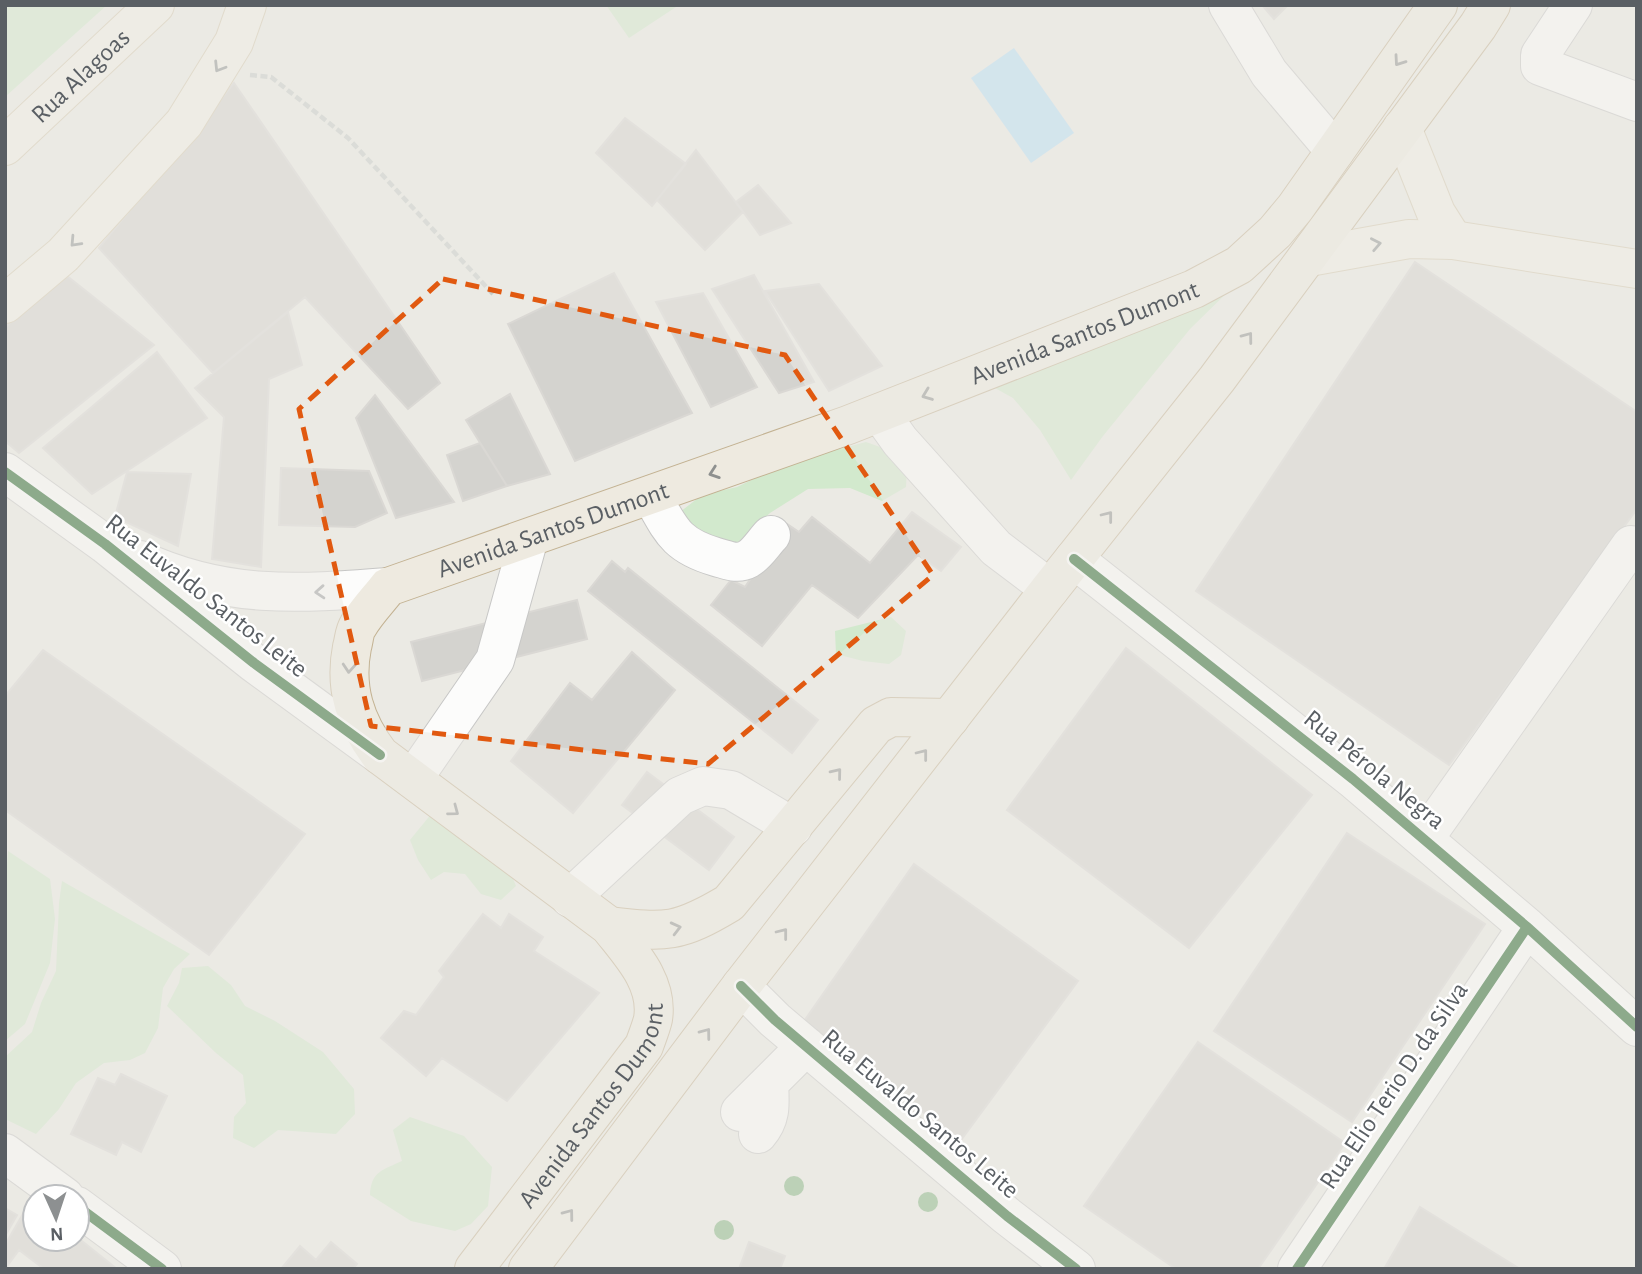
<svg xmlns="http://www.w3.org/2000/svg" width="1642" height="1274" viewBox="0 0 1642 1274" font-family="'Alegreya Sans',sans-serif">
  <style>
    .green { fill: #d2e9cd }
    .water { fill: #b7dff7 }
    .building { fill: #d4d3cf; stroke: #dad8d4; stroke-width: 2 }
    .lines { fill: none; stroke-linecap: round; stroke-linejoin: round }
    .minor-casing { stroke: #c7c7c6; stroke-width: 40 }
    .major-casing { stroke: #d5cab0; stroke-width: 40 }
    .highway-casing { stroke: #c3b292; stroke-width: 40 }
    .path { stroke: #c7cdc9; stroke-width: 4.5; stroke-dasharray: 7 3.5; stroke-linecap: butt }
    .minor { stroke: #fcfcfb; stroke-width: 38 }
    .major { stroke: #f2f0e7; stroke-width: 38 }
    .highway { stroke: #eeeae0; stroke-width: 38 }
    .cycleway-casing { stroke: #fff; stroke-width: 15 }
    .cycleway { stroke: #1b5e20; stroke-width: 10 }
    .tree { fill: #83b480 }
    .oneway { stroke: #8e908f }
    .oneway2 { stroke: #8f9292 }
    .oneway3 { stroke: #9b9ea0 }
    .marked { fill: none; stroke: #e15910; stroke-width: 5; stroke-dasharray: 14 9; stroke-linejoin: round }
    .labels { text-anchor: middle; stroke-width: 5; stroke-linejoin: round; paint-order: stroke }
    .street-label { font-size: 26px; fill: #5a5f64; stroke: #fff }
  </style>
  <rect width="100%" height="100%" fill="#ebeae4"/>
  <path class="green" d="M 5,5 L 107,5 L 5,97 Z
    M 606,5 L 679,5 L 629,38 Z
    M 1246,274 L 1190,329 L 1103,436 L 1071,480 L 1040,430 L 1013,398 L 975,377 Z
    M 866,442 L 894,452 L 907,467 L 906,487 L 882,501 L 850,488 L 808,489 L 770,513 L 734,546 L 701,546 L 680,512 L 702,495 L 737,487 L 787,463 Z
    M 891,617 L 906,631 L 901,655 L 889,664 L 863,661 L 836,654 L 835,631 Z
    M 432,813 L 506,862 L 516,886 L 501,900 L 481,894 L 465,874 L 444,872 L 431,880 L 418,860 L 410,840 Z
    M 8,851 L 50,879 L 55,919 L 50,963 L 25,1024 L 5,1041 L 5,894 Z
    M 62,881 L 190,954 L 174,969 L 163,988 L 158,1028 L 145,1053 L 130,1060 L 104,1063 L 76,1083 L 59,1109 L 36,1134 L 5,1119 L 5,1057 L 32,1032 L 41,1003 L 56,971 L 59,903 Z
    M 208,966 L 231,985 L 245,1006 L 275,1021 L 323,1052 L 354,1089 L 355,1114 L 336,1134 L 278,1130 L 254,1148 L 233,1138 L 234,1117 L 246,1103 L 243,1075 L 216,1053 L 167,1006 L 179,983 L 182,968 Z
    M 410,1117 L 464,1136 L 492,1167 L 488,1206 L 471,1224 L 455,1231 L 411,1221 L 370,1195 C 371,1171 383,1170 402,1161 L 393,1130 Z"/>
  <path class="water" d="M 1014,48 L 1074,133 L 1031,163 L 971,78 Z"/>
  <path class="building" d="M 1262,5 L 1288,5 L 1274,19 Z
    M 234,83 L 440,383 L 408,409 L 305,297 L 213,373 L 99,248 Z
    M 625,118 L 686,164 L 652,206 L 596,153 Z
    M 696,150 L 743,212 L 705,250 L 657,200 Z
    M 758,185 L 791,223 L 760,235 L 736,202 Z
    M 1415,262 L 1637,412 L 1637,509 L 1449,765 L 1196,591 Z
    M 62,272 L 154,345 L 19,453 L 5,441 L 5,328 Z
    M 614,273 L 692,413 L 575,461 L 508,324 Z
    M 754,275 L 814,382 L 779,393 L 712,289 Z
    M 819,284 L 882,366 L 829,391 L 765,291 Z
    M 703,293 L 757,387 L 711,407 L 656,302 Z
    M 288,312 L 302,365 L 269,379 L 261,567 L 212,559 L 224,417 L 195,388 Z
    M 157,352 L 207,418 L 92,494 L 43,448 Z
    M 510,394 L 550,474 L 507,486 L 466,420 Z
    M 375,395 L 454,502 L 396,518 L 356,418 Z
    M 480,443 L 507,486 L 463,501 L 447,455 Z
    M 281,468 L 369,471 L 387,513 L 355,527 L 279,525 Z
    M 127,472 L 191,474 L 178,546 L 115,517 Z
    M 912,512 L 961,547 L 941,571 L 918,555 L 858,618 L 812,585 L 762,646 L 711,605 L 731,580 L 745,587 L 787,524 L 799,532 L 812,517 L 870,563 Z
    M 612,561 L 625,572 L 628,568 L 818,720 L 792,753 L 588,591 Z
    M 577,600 L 587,639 L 422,681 L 411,642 Z
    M 1126,648 L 1312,795 L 1189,948 L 1007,810 Z
    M 43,650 L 305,834 L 209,955 L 5,810 L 5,696 Z
    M 632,652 L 675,690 L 573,813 L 511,761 L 570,683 L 592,700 Z
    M 647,772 L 734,837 L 709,870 L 622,805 Z
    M 1347,833 L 1485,924 L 1352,1122 L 1214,1031 Z
    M 914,864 L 1078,981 L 961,1140 L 802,1024 Z
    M 483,914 L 501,928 L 509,914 L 543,937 L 534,951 L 599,993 L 507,1101 L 442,1058 L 426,1076 L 381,1038 L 404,1011 L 416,1015 L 444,977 L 439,971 Z
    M 1198,1042 L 1345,1143 L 1258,1269 L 1176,1269 L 1084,1206 Z
    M 121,1074 L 167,1096 L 141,1152 L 122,1142 L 116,1155 L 71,1134 L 98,1078 L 115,1085 Z
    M 31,1200 L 35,1203 L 35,1239 L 77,1239 L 77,1237 L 117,1269 L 44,1269 L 19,1250 L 5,1269 L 5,1245 Z
    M 1420,1207 L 1520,1269 L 1384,1269 Z
    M 5,1208 L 17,1215 L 5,1236 Z
    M 331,1242 L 357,1264 L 353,1269 L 281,1269 L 300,1246 L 316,1260 Z
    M 749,1242 L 785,1256 L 780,1269 L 739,1269 Z"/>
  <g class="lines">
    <g class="minor-casing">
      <path id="minor" d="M 1228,5 L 1269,73 L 1335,151
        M 1573,5 L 1540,55 L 1540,66 L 1637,102
        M 880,413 L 900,441 L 996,548 L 1050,589
        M 5,472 L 105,544 L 254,663 L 380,755
        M 651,495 C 671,530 675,545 716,557 C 728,560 737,565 748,559 C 757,554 764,542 771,535
        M 1074,559 L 1353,779 L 1527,927 L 1637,1027
        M 140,560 C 225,599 297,594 388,587
        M 413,779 L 495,660 L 529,538
        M 1424,839 L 1631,545
        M 570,898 L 680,796 L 703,786 L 731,790 L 793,827
        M 741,986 L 775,1020 L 1007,1216 L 1076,1269
        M 740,1112 L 806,1046
        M 758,1134 C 772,1118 770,1104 769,1083
        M 5,1153 L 65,1197
        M 77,1206 L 162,1269
        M 1297,1269 L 1527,927"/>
    </g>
    <g class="major-casing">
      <g id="major">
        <path d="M 1402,128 L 1436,213 L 1453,240"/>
        <path id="s1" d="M 5,146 L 155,5"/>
        <path d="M 1309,257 L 1409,239 L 1453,240 L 1637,269"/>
        <path d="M 5,304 L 63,255 L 184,123 L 234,42 L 247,5"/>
      </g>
    </g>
    <g class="highway-casing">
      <g id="highway">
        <path d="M 609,926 C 666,933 679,933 729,903 L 876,725 L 891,717 L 950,718"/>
        <path id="s2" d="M 474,1269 L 644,1046 C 647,1037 651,1028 653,1019 C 659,982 630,953 609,926 L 380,755 C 355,722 344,688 352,647 C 354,641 354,632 358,626 C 366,612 378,600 388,587 L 848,425 L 1194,289 L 1239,265 L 1275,232 L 1295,208 L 1438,5"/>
        <path d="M 528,1269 L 741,986 L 1050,589 L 1217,379 L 1478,26 L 1491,5"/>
      </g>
    </g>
    <path class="path" d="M 250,75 L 271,77 L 348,138 L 493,294"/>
    <use href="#minor" class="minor"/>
    <use href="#major" class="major"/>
    <use href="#highway" class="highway"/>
    <g class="cycleway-casing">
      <path id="cycleway" d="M 5,472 L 105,544 L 254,663 L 380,755
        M 1074,559 L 1353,779 L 1527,927 L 1637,1027
        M 741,986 L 775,1020 L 1007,1216 L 1076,1269
        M 77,1206 L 162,1269
        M 1297,1269 L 1527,927"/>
    </g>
    <use href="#cycleway" class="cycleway"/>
  </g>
  <g class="tree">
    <circle cx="794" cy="1186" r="10"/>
    <circle cx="928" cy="1202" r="10"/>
    <circle cx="724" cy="1230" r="10"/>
  </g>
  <defs><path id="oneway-chevron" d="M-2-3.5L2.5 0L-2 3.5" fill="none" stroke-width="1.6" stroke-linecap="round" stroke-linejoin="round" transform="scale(1.75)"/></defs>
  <g class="oneway">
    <use href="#oneway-chevron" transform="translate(1399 61) rotate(125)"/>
    <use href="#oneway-chevron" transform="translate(1248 337) rotate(-53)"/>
    <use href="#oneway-chevron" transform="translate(927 395) rotate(159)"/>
    <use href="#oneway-chevron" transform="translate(714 473) rotate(161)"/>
    <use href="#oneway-chevron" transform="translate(1108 516) rotate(-52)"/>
    <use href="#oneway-chevron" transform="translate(349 668) rotate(94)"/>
    <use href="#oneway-chevron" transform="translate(923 754) rotate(-52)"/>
    <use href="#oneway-chevron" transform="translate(837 773) rotate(-51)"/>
    <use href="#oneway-chevron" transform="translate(454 811) rotate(37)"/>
    <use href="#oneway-chevron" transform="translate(676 928) rotate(-14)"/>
    <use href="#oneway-chevron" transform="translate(783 933) rotate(-52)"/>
    <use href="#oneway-chevron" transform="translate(706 1033) rotate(-53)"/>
    <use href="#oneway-chevron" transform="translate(569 1214) rotate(-53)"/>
  </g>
  <g class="oneway2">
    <use href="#oneway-chevron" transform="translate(219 67) rotate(122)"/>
    <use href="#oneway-chevron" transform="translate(75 242) rotate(133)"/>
    <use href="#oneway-chevron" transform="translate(1376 244) rotate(-11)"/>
  </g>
  <use class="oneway3" href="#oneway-chevron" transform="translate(320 592) rotate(176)"/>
  <path d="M0 0H1642V1274H0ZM 443,279 L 785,355 L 933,575 L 708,764 L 371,726 L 299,409 Z" fill="#ebeae4" fill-opacity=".55" fill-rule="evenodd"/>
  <path class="marked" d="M 443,279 L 785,355 L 933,575 L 708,764 L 371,726 L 299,409 Z"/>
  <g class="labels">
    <g class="street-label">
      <text dy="9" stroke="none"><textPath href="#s1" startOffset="103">Rua Alagoas</textPath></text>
      <text dy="9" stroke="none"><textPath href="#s2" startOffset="1629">Avenida Santos Dumont</textPath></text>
      <text dy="9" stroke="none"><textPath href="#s2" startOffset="1062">Avenida Santos Dumont</textPath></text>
      <text transform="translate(207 595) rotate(38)" y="9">Rua Euvaldo Santos Leite</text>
      <text transform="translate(1375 769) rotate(39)" y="9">Rua Pérola Negra</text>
      <text transform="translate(1393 1085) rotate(-56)" y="9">Rua Elio Terio D. da Silva</text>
      <text dy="9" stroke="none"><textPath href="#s2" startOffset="203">Avenida Santos Dumont</textPath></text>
      <text transform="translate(921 1113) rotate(40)" y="9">Rua Euvaldo Santos Leite</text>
    </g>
  </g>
  <rect width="1642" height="1274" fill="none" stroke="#5a5f64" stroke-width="14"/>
  <g transform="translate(56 1218) rotate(177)"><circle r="33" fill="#ffffff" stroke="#bdbfc1" stroke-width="2"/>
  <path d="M0-5L12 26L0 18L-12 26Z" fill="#8d9091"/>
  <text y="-10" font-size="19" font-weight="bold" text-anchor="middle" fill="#5a5f64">N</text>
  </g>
</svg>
